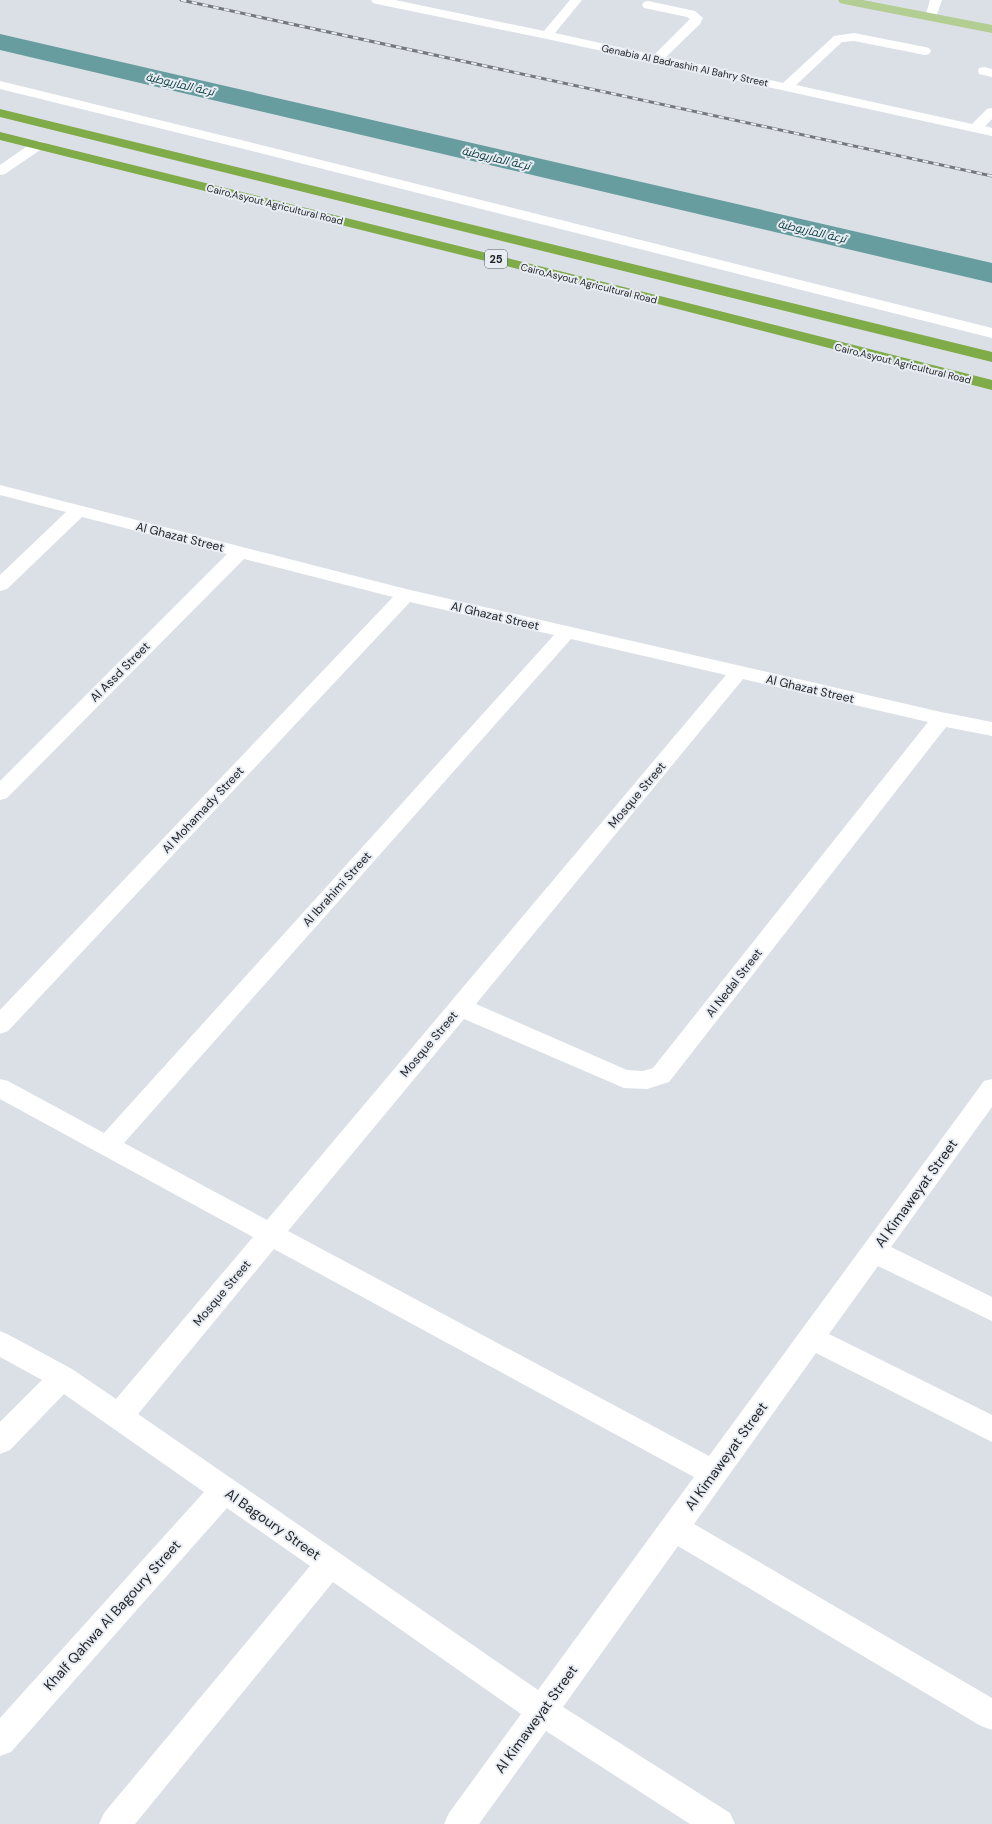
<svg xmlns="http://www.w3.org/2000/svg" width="992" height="1824" viewBox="0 0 992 1824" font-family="'DM Sans',Cairo,sans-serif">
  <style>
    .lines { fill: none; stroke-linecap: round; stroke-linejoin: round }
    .canal { fill: #679d9f; fill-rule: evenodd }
    .minor { fill: #fff; fill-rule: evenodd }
    .major { fill: #b3cd92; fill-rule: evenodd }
    .highway { fill: #80ab49; fill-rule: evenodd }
    .rail-casing { stroke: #74777b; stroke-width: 3 }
    .rail { stroke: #e8edf4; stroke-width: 2; stroke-dasharray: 5.5; stroke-linecap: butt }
    .labels { text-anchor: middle; stroke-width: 4; stroke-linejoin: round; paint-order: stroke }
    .far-street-label { font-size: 10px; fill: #1e2022; stroke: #e8edf4 }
    .far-water-label { font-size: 11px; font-style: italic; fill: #003537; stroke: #e8edf4 }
    .shield { fill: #e8edf4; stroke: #5b5e61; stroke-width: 1 }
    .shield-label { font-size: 11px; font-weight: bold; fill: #1e2022 }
    .street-label { font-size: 12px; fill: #1e2022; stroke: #e8edf4 }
    .near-street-label { font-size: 14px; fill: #1e2022; stroke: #e8edf4 }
  </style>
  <rect width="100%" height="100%" fill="#dbe0e7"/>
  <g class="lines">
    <path class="canal" d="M 0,34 L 992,263 L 992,283 L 0,50 Z"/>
    <path class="minor" d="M 371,0 L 395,0 L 544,31 L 570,0 L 582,0 L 555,33 L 654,55 L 690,19 L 687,17 L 644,8 L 642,5 L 644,2 L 648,1 L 695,11 L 703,18 L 700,24 L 666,57 L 783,83 L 834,36 L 854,33 L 925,47 L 929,48 L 931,51 L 929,54 L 925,55 L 854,41 L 842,42 L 796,85 L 972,124 L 987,109 L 992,108 L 992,119 L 985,126 L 992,128 L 992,136 L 547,39 L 377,4 L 373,3 Z
      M 930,0 L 942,0 L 935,20 L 927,20 L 925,17 Z
      M 984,67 L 992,69 L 992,77 L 979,74 L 978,71 L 979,68 Z
      M 0,81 L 253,143 L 992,328 L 992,338 L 244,149 L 0,89 Z
      M 38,141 L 43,142 L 45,145 L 43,148 L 5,174 L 0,175 L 0,165 L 33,142 Z
      M 0,485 L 406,589 L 941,712 L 992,722 L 992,736 L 946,727 L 669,1082 L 647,1089 L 624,1088 L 464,1019 L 288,1231 L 709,1456 L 984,1081 L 992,1079 L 992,1107 L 891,1247 L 992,1297 L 992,1321 L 878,1266 L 829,1334 L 992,1415 L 992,1442 L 816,1353 L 694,1524 L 992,1698 L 992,1730 L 981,1726 L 678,1546 L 563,1707 L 730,1813 L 735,1824 L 690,1824 L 546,1731 L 479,1824 L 444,1824 L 449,1813 L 521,1714 L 333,1582 L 135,1824 L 99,1824 L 104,1813 L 310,1566 L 227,1508 L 11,1752 L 0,1756 L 0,1718 L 204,1492 L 64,1394 L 10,1450 L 0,1454 L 0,1422 L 42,1380 L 0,1357 L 0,1331 L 9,1335 L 72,1369 L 116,1399 L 253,1237 L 0,1099 L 0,1079 L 8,1081 L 104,1133 L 554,635 L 410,602 L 8,1031 L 0,1034 L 0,1010 L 393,597 L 244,559 L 7,798 L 0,800 L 0,781 L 227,554 L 82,517 L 7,589 L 0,591 L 0,575 L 66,512 L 0,495 ZM 571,639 L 726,675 L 267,1220 L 124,1143 ZM 743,679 L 928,722 L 653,1068 L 643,1071 L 627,1070 L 476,1004 ZM 274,1249 L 694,1477 L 538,1690 L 138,1414 Z"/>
    <path class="major" d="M 838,0 L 863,0 L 992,25 L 992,33 L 844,4 L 840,3 Z"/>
    <path class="highway" d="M 0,109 L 992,352 L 992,362 L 0,117 Z
      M 0,132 L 672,299 L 992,380 L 992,390 L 662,305 L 0,140 Z"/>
    <g class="rail-casing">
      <path id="rail" d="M 181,0 L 992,176"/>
    </g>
    <use href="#rail" class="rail"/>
  </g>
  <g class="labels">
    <g class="far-street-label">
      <text transform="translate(685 65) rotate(12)" y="4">Genabia Al Badrashin Al Bahry Street</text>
      <text transform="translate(275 204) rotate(14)" y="4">Cairo,Asyout Agricultural Road</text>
      <text transform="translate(589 283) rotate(14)" y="4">Cairo,Asyout Agricultural Road</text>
      <text transform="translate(903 363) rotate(14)" y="4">Cairo,Asyout Agricultural Road</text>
    </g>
    <g class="far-water-label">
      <text transform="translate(180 84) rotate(13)" y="4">ترعة الماريوطية</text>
      <text transform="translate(496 158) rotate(13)" y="4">ترعة الماريوطية</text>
      <text transform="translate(812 231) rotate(13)" y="4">ترعة الماريوطية</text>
    </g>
    <rect class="shield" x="485" y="250" width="22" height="18" rx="3"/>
    <g class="shield-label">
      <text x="496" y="263">25</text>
    </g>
    <g class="street-label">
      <text transform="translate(180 537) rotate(14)" y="4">Al Ghazat Street</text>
      <text transform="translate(495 616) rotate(13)" y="4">Al Ghazat Street</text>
      <text transform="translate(120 672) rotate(-45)" y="4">Al Assd Street</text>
      <text transform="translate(810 689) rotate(13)" y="4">Al Ghazat Street</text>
      <text transform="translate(637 795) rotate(-50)" y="4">Mosque Street</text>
      <text transform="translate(203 810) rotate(-47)" y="4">Al Mohamady Street</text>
      <text transform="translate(337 889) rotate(-48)" y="4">Al Ibrahimi Street</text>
      <text transform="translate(734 983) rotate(-52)" y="4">Al Nedal Street</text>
      <text transform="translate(429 1044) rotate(-50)" y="4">Mosque Street</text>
      <text transform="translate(222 1293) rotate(-50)" y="4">Mosque Street</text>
    </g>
    <g class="near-street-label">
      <text transform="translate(916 1193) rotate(-54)" y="5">Al Kimaweyat Street</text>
      <text transform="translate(726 1456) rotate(-54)" y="5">Al Kimaweyat Street</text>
      <text transform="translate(273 1524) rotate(35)" y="5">Al Bagoury Street</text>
      <text transform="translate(112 1615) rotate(-48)" y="5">Khalf Qahwa Al Bagoury Street</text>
      <text transform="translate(536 1719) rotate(-54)" y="5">Al Kimaweyat Street</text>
    </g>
  </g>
</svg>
